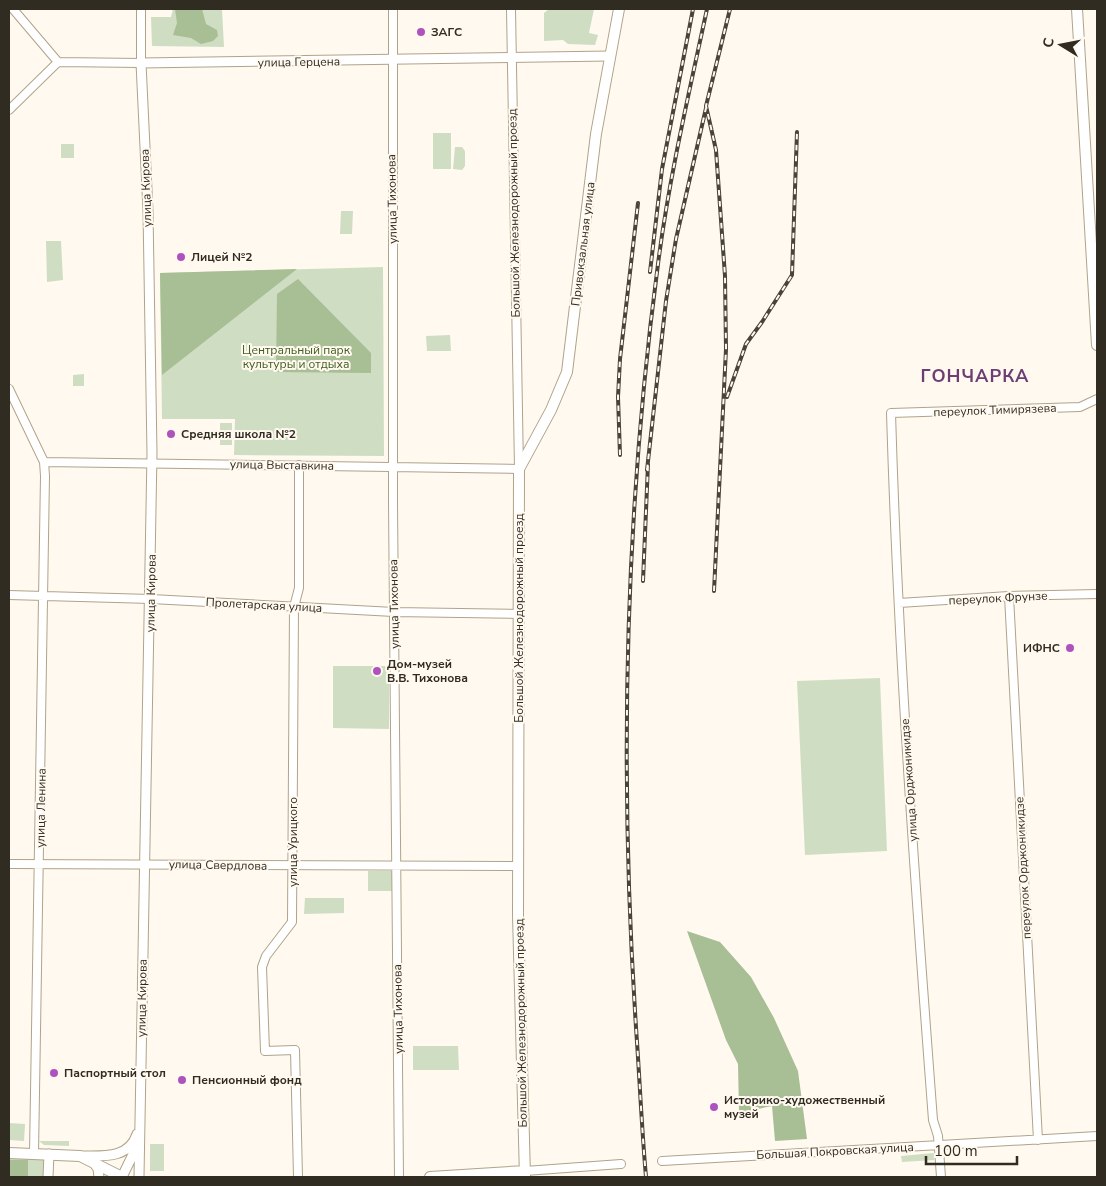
<svg xmlns="http://www.w3.org/2000/svg" width="1106" height="1186" viewBox="0 0 1106 1186" font-family="'Nunito Sans',sans-serif">
  <style>
    .green { fill: #cfdec2 }
    .forest { fill: #a8be94 }
    .lines { fill: none; stroke-linecap: round; stroke-linejoin: round }
    .minor-casing { stroke: #b0a38a; stroke-width: 10 }
    .tertiary-casing { stroke: #b0a38a; stroke-width: 11 }
    .secondary-casing { stroke: #b0a38a; stroke-width: 12 }
    .minor { stroke: #fff; stroke-width: 8 }
    .tertiary { stroke: #fff; stroke-width: 9 }
    .secondary { stroke: #fff; stroke-width: 10 }
    .rail-casing { stroke: #49443a; stroke-width: 4 }
    .rail { stroke: #fff9ef; stroke-width: 2; stroke-dasharray: 5.5; stroke-linecap: butt }
    .poi-dot { fill: #ae53be; stroke: #fff9ef; stroke-width: 2 }
    .labels { text-anchor: middle; stroke-width: 4; stroke-linejoin: round; paint-order: stroke }
    .poi-label { font-size: 12px; font-weight: bold; fill: #312c22; stroke: #fff9ef; text-anchor: start }
    .street-label { font-size: 12px; fill: #312c22; stroke: #fff9ef }
    .park-label { font-size: 12px; fill: #415d21; stroke: #fff9ef }
    .district-label { font-size: 18px; font-weight: bold; letter-spacing: 1px; fill: #6c3e74; stroke: #fff9ef }
  </style>
  <rect width="100%" height="100%" fill="#fff9ef"/>
  <path class="green" d="M 173,9 L 222,9 L 224,47 L 152,46 L 151,17 L 171,17 Z
    M 549,9 L 594,9 L 589,33 L 598,35 L 595,45 L 568,44 L 563,40 L 544,41 L 544,13 Z
    M 433,133 L 451,133 L 451,169 L 433,169 Z
    M 61,144 L 74,144 L 74,158 L 61,158 Z
    M 455,147 L 462,147 L 465,151 L 465,166 L 462,170 L 453,169 Z
    M 341,211 L 353,211 L 352,234 L 340,234 Z
    M 46,241 L 61,241 L 63,280 L 47,282 Z
    M 383,267 L 384,456 L 234,455 L 235,419 L 162,419 L 160,273 Z
    M 450,335 L 451,351 L 427,351 L 426,336 Z
    M 84,374 L 84,386 L 73,386 L 73,375 Z
    M 220,423 L 232,423 L 232,445 L 220,445 Z
    M 333,666 L 389,666 L 389,729 L 333,728 Z
    M 880,678 L 887,851 L 805,855 L 797,681 Z
    M 368,871 L 392,871 L 392,891 L 368,891 Z
    M 305,898 L 344,898 L 344,913 L 304,914 Z
    M 413,1046 L 458,1046 L 459,1070 L 413,1070 Z
    M 9,1123 L 25,1124 L 24,1141 L 9,1140 Z
    M 39,1141 L 69,1141 L 69,1146 L 44,1145 Z
    M 150,1144 L 164,1144 L 164,1171 L 150,1171 Z
    M 934,1153 L 934,1160 L 902,1162 L 901,1156 Z
    M 9,1158 L 48,1159 L 47,1177 L 9,1177 Z"/>
  <path class="forest" d="M 175,9 L 202,9 L 206,24 L 217,30 L 218,36 L 213,41 L 201,44 L 191,38 L 173,35 L 177,23 Z
    M 297,269 L 162,375 L 160,273 Z
    M 298,279 L 371,353 L 371,373 L 276,372 L 277,294 Z
    M 687,931 L 720,942 L 751,977 L 774,1018 L 798,1071 L 807,1139 L 775,1141 L 772,1106 L 739,1113 L 738,1064 L 726,1040 Z
    M 9,1160 L 28,1160 L 28,1177 L 9,1177 Z"/>
  <g class="lines">
    <g class="minor-casing">
      <path id="minor" d="M 13,9 L 58,62
        M 393,9 L 393,503 L 399,1177
        M 9,110 L 58,62 L 141,63 L 141,9
        M 9,389 L 44,462 L 45,476 L 34,1154
        M 44,462 L 519,469 L 511,9
        M 9,595 L 151,599 L 394,612 L 520,614
        M 1009,596 L 1038,1140
        M 899,603 L 1009,596 L 1097,594
        M 9,864 L 518,866
        M 662,1161 L 1097,1136
        M 525,1171 L 621,1164
        M 298,1177 L 295,1050 L 265,1051 L 262,967 L 266,956 L 292,922 L 294,607 L 299,588 L 299,465
        M 941,1177 L 938,1136 L 933,1120 C 915,885 898,649 891,413 L 1080,407 L 1097,399"/>
    </g>
    <g class="tertiary-casing">
      <path id="tertiary" d="M 80,1156 C 103,1156 129,1159 137,1134
        M 94,1163 L 98,1169 L 99,1177
        M 48,1177 L 49,1154
        M 122,1177 L 138,1144
        M 139,1177 L 152,453 L 148,211 L 141,63 L 610,56"/>
    </g>
    <g class="secondary-casing">
      <path id="secondary" d="M 1077,9 L 1097,345
        M 9,1153 L 80,1156 L 122,1177
        M 430,1177 L 525,1171
        M 525,1177 L 518,915 L 519,469 L 551,410 L 567,372 L 596,134 L 619,9"/>
    </g>
    <use href="#minor" class="minor"/>
    <use href="#tertiary" class="tertiary"/>
    <use href="#secondary" class="secondary"/>
    <g class="rail-casing">
      <path id="rail" d="M 650,272 L 662,169 L 693,9
        M 727,397 L 746,344 L 762,322 L 792,275 L 797,132
        M 620,455 L 618,397 L 620,359 L 638,203
        M 647,470 L 666,301 L 676,239 L 706,108
        M 643,581 L 648,464
        M 714,591 L 726,349 L 725,276 L 716,150 L 706,106 L 730,9
        M 646,1177 C 642,1132 640,1087 637,1042 C 619,783 624,521 658,264 C 669,178 689,93 707,9"/>
    </g>
    <use href="#rail" class="rail"/>
  </g>
  <g class="poi-dot">
    <circle cx="421" cy="32" r="5"/>
    <circle cx="181" cy="257" r="5"/>
    <circle cx="171" cy="434" r="5"/>
    <circle cx="1070" cy="648" r="5"/>
    <circle cx="377" cy="671" r="5"/>
    <circle cx="54" cy="1073" r="5"/>
    <circle cx="182" cy="1080" r="5"/>
    <circle cx="714" cy="1107" r="5"/>
  </g>
  <g class="labels">
    <g class="poi-label">
      <text x="431" y="36">ЗАГС</text>
      <text x="191" y="261">Лицей №2</text>
      <text x="181" y="438">Средняя школа №2</text>
      <text x="1060" y="652" text-anchor="end">ИФНС</text>
      <text x="387" y="668">Дом-музей<tspan x="387" dy="14">В.В. Тихонова</tspan></text>
      <text x="64" y="1077">Паспортный стол</text>
      <text x="192" y="1084">Пенсионный фонд</text>
      <text x="724" y="1104">Историко-художественный<tspan x="724" dy="14">музей</tspan></text>
    </g>
    <g class="street-label">
      <text transform="translate(299 62) rotate(-1)" y="4">улица Герцена</text>
      <text transform="translate(146 188) rotate(-92)" y="4">улица Кирова</text>
      <text transform="translate(392 199) rotate(-91)" y="4">улица Тихонова</text>
      <text transform="translate(514 213) rotate(-91)" y="4">Большой Железнодорожный проезд</text>
      <text transform="translate(583 244) rotate(-83)" y="4">Привокзальная улица</text>
      <text transform="translate(995 410) rotate(-2)" y="4">переулок Тимирязева</text>
      <text transform="translate(282 465) rotate(1)" y="4">улица Выставкина</text>
      <text transform="translate(151 593) rotate(-89)" y="4">улица Кирова</text>
      <text transform="translate(998 598) rotate(-3)" y="4">переулок Фрунзе</text>
      <text transform="translate(394 604) rotate(-91)" y="4">улица Тихонова</text>
      <text transform="translate(264 605) rotate(3)" y="4">Пролетарская улица</text>
      <text transform="translate(519 618) rotate(-90)" y="4">Большой Железнодорожный проезд</text>
      <text transform="translate(909 780) rotate(-94)" y="4">улица Орджоникидзе</text>
      <text transform="translate(41 808) rotate(-89)" y="4">улица Ленина</text>
      <text transform="translate(293 842) rotate(-90)" y="4">улица Урицкого</text>
      <text transform="translate(218 865) rotate(1)" y="4">улица Свердлова</text>
      <text transform="translate(1023 868) rotate(-93)" y="4">переулок Орджоникидзе</text>
      <text transform="translate(142 998) rotate(-89)" y="4">улица Кирова</text>
      <text transform="translate(398 1009) rotate(-91)" y="4">улица Тихонова</text>
      <text transform="translate(521 1023) rotate(-91)" y="4">Большой Железнодорожный проезд</text>
      <text transform="translate(835 1151) rotate(-3)" y="4">Большая Покровская улица</text>
    </g>
    <g class="park-label">
      <text x="296" y="354">Центральный парк<tspan x="296" dy="14">культуры и отдыха</tspan></text>
    </g>
    <g class="district-label">
      <text x="975" y="382">ГОНЧАРКА</text>
    </g>
  </g>
  <rect width="1106" height="1186" fill="none" stroke="#312c22" stroke-width="20"/>
  <g transform="translate(1061 45) rotate(280)" stroke="#fff9ef" stroke-width="4" paint-order="stroke">
  <path d="M0-4L9 19L0 12L-9 19Z" fill="#312c22"/>
  <text y="-8" font-size="14" font-weight="bold" text-anchor="middle" fill="#312c22">С</text>
  </g>
  <path d="M926 1156v8h91v-8" fill="none" stroke="#312c22" stroke-width="2.5"/>
  <text x="934" y="1156" font-size="15" fill="#312c22" stroke="#fff9ef" stroke-width="4" paint-order="stroke">100 m</text>
</svg>
